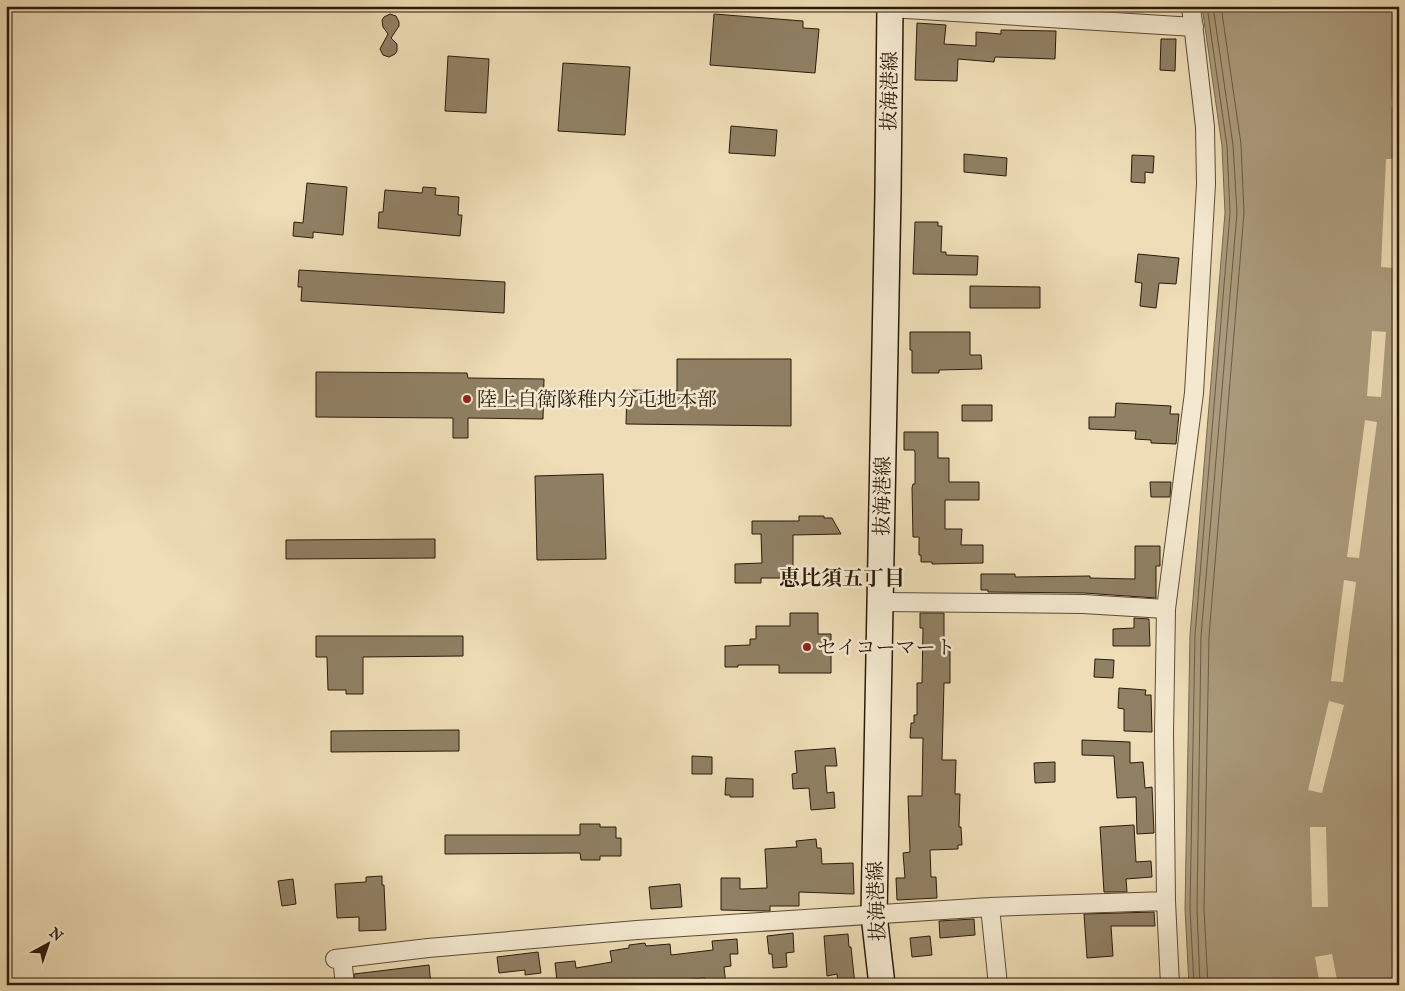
<svg xmlns="http://www.w3.org/2000/svg" width="1405" height="991" viewBox="0 0 1405 991" font-family="'IM FELL English','Noto Serif JP',serif">
  <style>
    .water { fill: #ab9b7c; stroke: #77684f }
    .pier { fill: #eeddb6 }
    .lines { fill: none; stroke-linecap: round; stroke-linejoin: round }
    .shore { stroke: #6a5b44; stroke-width: 1 }
    .building { fill: #908064; stroke: #2a1b0b }
    .minor-casing { stroke: #5b4c36; stroke-width: 20 }
    .secondary-casing { stroke: #2a1b0b; stroke-width: 28 }
    .minor { stroke: #f4e9d0; stroke-width: 18 }
    .secondary { stroke: #f4e9d0; stroke-width: 25 }
    .poi-dot { fill: #8f2418; stroke: #f4e9d0; stroke-width: 2 }
    .labels { text-anchor: middle; stroke-width: 5; stroke-linejoin: round; paint-order: stroke }
    .street-label { font-size: 20px; fill: #2a1b0b; stroke: #f4e9d0 }
    .poi-label { font-size: 20px; fill: #2a1b0b; stroke: #f4e9d0; text-anchor: start }
    .neighbourhood-label { font-size: 21px; font-weight: bold; fill: #2a1b0b; stroke: #f4e9d0 }
  </style>
  <rect width="100%" height="100%" fill="#eeddb6"/>
  <filter id="stains"><feTurbulence type="fractalNoise" baseFrequency=".004" numOctaves="4"/><feColorMatrix values="0 0 0 0 .2 0 0 0 0 .09 0 0 0 0 .02 0 0 0 .5 -.17"/></filter>
  <radialGradient id="worn" r=".72"><stop offset=".6" stop-color="#630" stop-opacity="0"/><stop offset="1" stop-color="#630" stop-opacity=".3"/></radialGradient>
  <path class="water" d="M 1202,6 L 1399,6 L 1399,985 L 1189,985 L 1185,909 L 1190,635 L 1225,213 L 1222,146 Z"/>
  <path class="pier" d="M 1397,19 L 1399,19 L 1399,108 L 1391,107 Z
    M 1386,159 L 1399,159 L 1394,268 L 1381,267 Z
    M 1372,331 L 1386,332 L 1381,397 L 1367,396 Z
    M 1365,420 L 1377,422 L 1359,558 L 1347,557 Z
    M 1344,580 L 1356,582 L 1343,682 L 1331,681 Z
    M 1329,701 L 1344,705 L 1322,793 L 1308,790 Z
    M 1310,827 L 1326,827 L 1328,907 L 1312,907 Z
    M 1332,954 L 1338,985 L 1320,985 L 1315,957 Z"/>
  <g class="lines">
    <path class="shore" d="M 1194,985 L 1190,909 L 1195,635 L 1230,213 L 1227,146 L 1207,6
      M 1200,985 L 1197,909 L 1201,636 L 1237,213 L 1233,145 L 1213,6
      M 1208,985 L 1204,909 L 1209,636 L 1244,213 L 1241,144 L 1221,6"/>
  </g>
  <path class="building" d="M 390,14 L 396,16 L 399,22 L 399,26 L 391,38 L 397,44 L 397,51 L 395,54 L 389,57 L 383,55 L 380,49 L 388,34 L 383,27 L 382,20 L 384,17 Z
    M 714,14 L 803,21 L 803,28 L 819,29 L 815,73 L 710,65 Z
    M 917,23 L 946,25 L 944,44 L 976,46 L 976,32 L 1001,34 L 1001,30 L 1056,31 L 1055,59 L 995,57 L 994,62 L 958,59 L 957,81 L 915,80 Z
    M 1161,39 L 1176,39 L 1175,71 L 1160,70 Z
    M 448,56 L 489,59 L 486,113 L 445,111 Z
    M 563,63 L 630,67 L 625,135 L 558,131 Z
    M 731,126 L 777,130 L 775,156 L 729,153 Z
    M 964,154 L 1007,158 L 1006,176 L 964,172 Z
    M 1132,155 L 1154,156 L 1153,173 L 1145,172 L 1145,183 L 1131,182 Z
    M 307,183 L 347,187 L 343,235 L 313,232 L 313,238 L 293,236 L 294,222 L 303,223 Z
    M 423,187 L 436,188 L 435,195 L 459,197 L 458,215 L 462,215 L 460,236 L 378,228 L 379,212 L 383,212 L 385,190 L 422,193 Z
    M 915,222 L 938,222 L 938,226 L 942,226 L 941,252 L 946,252 L 946,255 L 978,256 L 977,275 L 913,274 Z
    M 1138,254 L 1179,258 L 1176,284 L 1159,283 L 1156,308 L 1140,306 L 1142,283 L 1135,282 Z
    M 299,270 L 505,282 L 504,313 L 301,301 L 302,287 L 298,287 Z
    M 970,286 L 1040,287 L 1040,308 L 970,308 Z
    M 910,332 L 970,332 L 970,355 L 981,355 L 982,369 L 939,370 L 939,373 L 912,373 L 912,350 L 910,350 Z
    M 677,359 L 791,359 L 791,426 L 626,424 L 627,390 L 677,391 Z
    M 316,372 L 467,373 L 468,378 L 544,379 L 543,419 L 468,418 L 468,438 L 453,438 L 453,418 L 316,417 Z
    M 1116,403 L 1171,406 L 1170,414 L 1179,414 L 1176,444 L 1151,443 L 1151,440 L 1135,439 L 1136,431 L 1089,429 L 1089,417 L 1115,417 Z
    M 962,405 L 992,405 L 992,421 L 962,421 Z
    M 904,432 L 938,432 L 938,458 L 949,458 L 949,482 L 979,482 L 979,500 L 945,500 L 945,529 L 962,529 L 961,545 L 983,545 L 983,563 L 932,564 L 932,562 L 921,562 L 921,555 L 919,555 L 919,537 L 913,537 L 912,488 L 913,484 L 915,484 L 915,452 L 914,450 L 904,450 Z
    M 603,474 L 606,559 L 537,560 L 535,476 Z
    M 1150,482 L 1171,482 L 1170,497 L 1151,497 Z
    M 799,516 L 824,516 L 824,518 L 832,518 L 841,534 L 793,535 L 793,578 L 761,578 L 761,583 L 735,583 L 735,564 L 762,563 L 761,534 L 752,534 L 752,521 L 799,521 Z
    M 435,539 L 435,558 L 286,559 L 286,540 Z
    M 1135,546 L 1160,546 L 1160,566 L 1156,566 L 1156,598 L 1084,593 L 988,592 L 988,590 L 981,590 L 981,574 L 1015,574 L 1015,577 L 1090,576 L 1090,578 L 1135,579 Z
    M 790,613 L 818,613 L 818,634 L 831,634 L 831,673 L 779,673 L 779,665 L 738,665 L 738,667 L 725,667 L 725,646 L 750,645 L 750,639 L 756,639 L 756,626 L 790,626 Z
    M 920,613 L 944,613 L 944,646 L 950,646 L 950,683 L 944,683 L 942,760 L 956,760 L 955,794 L 960,794 L 959,827 L 961,827 L 962,845 L 958,845 L 958,849 L 930,850 L 931,877 L 936,877 L 937,898 L 897,900 L 896,878 L 905,878 L 903,853 L 910,852 L 908,796 L 922,796 L 923,738 L 910,738 L 911,723 L 914,723 L 914,715 L 917,715 L 917,683 L 922,683 L 923,628 L 920,628 Z
    M 1134,618 L 1149,619 L 1150,646 L 1113,646 L 1113,629 L 1134,628 Z
    M 316,636 L 463,636 L 463,656 L 363,657 L 363,694 L 346,694 L 346,690 L 328,690 L 327,657 L 316,657 Z
    M 1095,659 L 1114,660 L 1113,678 L 1094,677 Z
    M 1119,688 L 1146,690 L 1145,695 L 1151,695 L 1152,732 L 1124,731 L 1124,709 L 1118,708 Z
    M 459,730 L 459,751 L 331,752 L 331,731 Z
    M 1082,740 L 1130,742 L 1130,763 L 1143,762 L 1145,788 L 1152,787 L 1154,833 L 1137,834 L 1136,797 L 1117,798 L 1114,756 L 1082,755 Z
    M 835,748 L 837,766 L 825,766 L 827,793 L 834,792 L 835,808 L 811,810 L 809,788 L 793,789 L 792,774 L 797,773 L 795,751 Z
    M 692,756 L 712,757 L 712,774 L 692,774 Z
    M 1055,762 L 1055,782 L 1035,783 L 1034,763 Z
    M 726,778 L 753,779 L 753,797 L 730,797 L 730,795 L 725,795 Z
    M 580,824 L 600,824 L 600,827 L 616,827 L 616,838 L 621,838 L 621,856 L 600,856 L 600,860 L 581,860 L 580,853 L 445,854 L 445,835 L 580,835 Z
    M 1134,825 L 1136,862 L 1151,861 L 1152,877 L 1126,879 L 1127,892 L 1104,892 L 1100,827 Z
    M 816,839 L 817,848 L 821,848 L 822,864 L 853,863 L 854,894 L 799,892 L 799,906 L 770,906 L 770,911 L 766,911 L 721,910 L 721,878 L 740,878 L 740,889 L 767,888 L 765,849 L 797,847 L 796,841 Z
    M 382,876 L 382,885 L 384,885 L 386,930 L 359,931 L 359,917 L 337,918 L 335,884 L 366,882 L 366,877 Z
    M 293,879 L 296,904 L 282,906 L 278,881 Z
    M 680,884 L 682,907 L 651,909 L 649,887 Z
    M 1154,912 L 1155,926 L 1111,926 L 1113,956 L 1087,958 L 1084,914 Z
    M 974,919 L 975,935 L 940,938 L 939,921 Z
    M 793,933 L 794,952 L 786,953 L 787,967 L 773,968 L 772,954 L 769,954 L 767,936 Z
    M 848,934 L 849,947 L 851,947 L 855,985 L 838,985 L 837,974 L 827,976 L 824,936 Z
    M 930,936 L 932,955 L 912,957 L 910,938 Z
    M 737,939 L 738,954 L 730,954 L 731,966 L 724,967 L 726,985 L 705,985 L 705,978 L 656,982 L 656,985 L 634,985 L 634,982 L 618,985 L 564,985 L 564,981 L 557,981 L 555,963 L 575,961 L 576,968 L 612,962 L 610,951 L 629,948 L 629,945 L 645,943 L 646,946 L 670,944 L 671,955 L 713,950 L 712,941 Z
    M 538,952 L 541,973 L 525,975 L 525,970 L 499,973 L 497,957 Z
    M 429,965 L 431,985 L 355,985 L 354,974 Z"/>
  <g class="lines">
    <g class="minor-casing">
      <path id="minor" d="M 890,8 L 1194,27
        M 880,602 L 1083,604 L 1166,609
        M 990,907 L 998,985
        M 342,958 L 345,985
        M 335,959 L 428,948 L 637,930 L 990,907 L 1166,901
        M 1170,985 L 1166,901 L 1164,733 L 1166,609 L 1194,393 L 1206,184 L 1205,127 L 1191,6"/>
    </g>
    <g class="secondary-casing">
      <path id="secondary" d="M 882,985 L 874,915 L 888,193 L 890,6"/>
    </g>
    <use href="#minor" class="minor"/>
    <use href="#secondary" class="secondary"/>
  </g>
  <g class="poi-dot">
    <circle cx="467" cy="399" r="5"/>
    <circle cx="807" cy="647" r="5"/>
  </g>
  <g class="labels">
    <g class="street-label">
      <text transform="translate(889 91) rotate(-89)" y="7">抜海港線</text>
      <text transform="translate(882 496) rotate(-89)" y="7">抜海港線</text>
      <text transform="translate(876 901) rotate(-92)" y="7">抜海港線</text>
    </g>
    <g class="poi-label">
      <text x="477" y="406">陸上自衛隊稚内分屯地本部</text>
      <text x="817" y="654">セイコーマート</text>
    </g>
    <g class="neighbourhood-label">
      <text x="842" y="585">恵比須五丁目</text>
    </g>
  </g>
  <rect width="1405" height="991" fill="none" stroke="#eeddb6" stroke-width="25"/>
  <rect x="8" y="8" width="1390" height="976" fill="none" stroke="#2a1b0b" stroke-width="2.5"/>
  <rect x="12" y="12" width="1380" height="966" fill="none" stroke="#2a1b0b"/>
  <g transform="translate(48 944) rotate(40)" stroke="#f4e9d0" stroke-width="4" paint-order="stroke">
  <path d="M0-4L9 19L0 12L-9 19Z" fill="#2a1b0b"/>
  <text y="-8" font-size="14" font-weight="bold" text-anchor="middle" fill="#2a1b0b">N</text>
  </g>
  <rect width="100%" height="100%" filter="url(#stains)"/>
  <rect width="100%" height="100%" fill="url(#worn)"/>
</svg>
